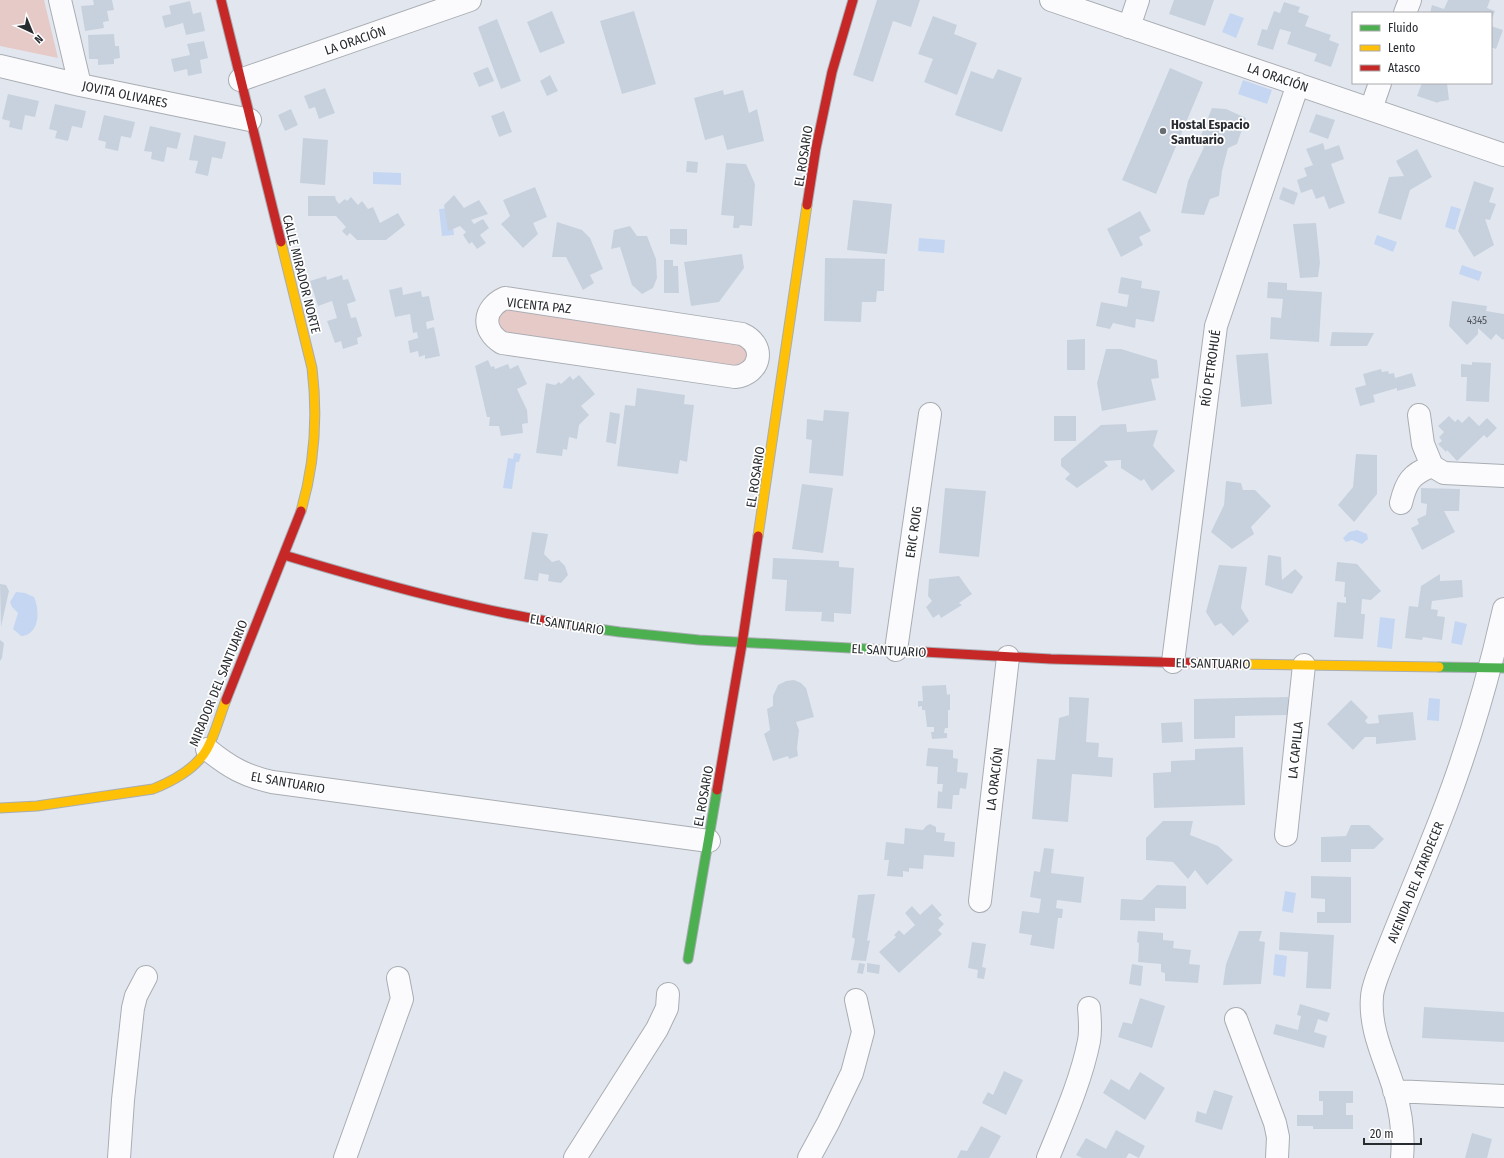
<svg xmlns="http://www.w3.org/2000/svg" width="1504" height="1158" viewBox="0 0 1504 1158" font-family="'Fira Sans Condensed',sans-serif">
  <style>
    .green { fill: #e5cac8 }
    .water { fill: #c5d6f2 }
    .building { fill: #c7d1de }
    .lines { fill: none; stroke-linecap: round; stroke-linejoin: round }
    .street-casing { stroke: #a9adb3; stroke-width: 24 }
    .fast-casing { stroke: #a9adb3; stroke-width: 11 }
    .slow-casing { stroke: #a9adb3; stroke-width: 11 }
    .jam-casing { stroke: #a9adb3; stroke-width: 11 }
    .street { stroke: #fbfbfd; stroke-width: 22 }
    .fast { stroke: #4caf50; stroke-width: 9 }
    .slow { stroke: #ffc107; stroke-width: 9 }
    .jam { stroke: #c62828; stroke-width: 9 }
    .poi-dot { fill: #696d73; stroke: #fff; stroke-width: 1.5 }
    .labels { text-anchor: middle; stroke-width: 3.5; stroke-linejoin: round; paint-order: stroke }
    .number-label { font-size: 11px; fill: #50555c }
    .street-label { font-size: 13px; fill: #282b30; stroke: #fff }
    .poi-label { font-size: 13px; font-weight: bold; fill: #282b30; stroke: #fff; text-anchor: start }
  </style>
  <rect width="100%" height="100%" fill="#e2e7ef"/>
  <path class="green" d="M 0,0 L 44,0 L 58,58 L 0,46 Z
    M 503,309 L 734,338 L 750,352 L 743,367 L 499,334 L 497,315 Z"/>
  <path class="water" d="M 1230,13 L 1244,18 L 1236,38 L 1222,32 Z
    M 1243,80 L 1272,90 L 1267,104 L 1238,94 Z
    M 373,172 L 401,173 L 401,185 L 373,184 Z
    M 1451,206 L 1461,209 L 1455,230 L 1445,227 Z
    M 451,208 L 454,235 L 442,236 L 439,209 Z
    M 1377,235 L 1397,242 L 1393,252 L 1374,244 Z
    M 919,238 L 945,240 L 944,253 L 918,251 Z
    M 1462,265 L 1482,272 L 1479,281 L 1459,274 Z
    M 514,453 L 521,454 L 519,462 L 516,462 L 512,489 L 503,488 L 508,458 L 513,459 Z
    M 1357,530 L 1367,534 L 1368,539 L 1362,544 L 1352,540 L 1346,542 L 1343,538 L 1349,532 Z
    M 16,592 L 25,593 L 34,597 C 40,610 40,635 21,636 L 13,629 L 18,613 L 12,607 L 10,602 Z
    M 1380,617 L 1395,619 L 1392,649 L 1377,647 Z
    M 1455,621 L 1467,624 L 1462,645 L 1451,643 Z
    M 1429,698 L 1440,699 L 1439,721 L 1427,720 Z
    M 1285,891 L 1296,893 L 1293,913 L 1282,911 Z
    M 1275,954 L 1287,956 L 1285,977 L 1273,975 Z"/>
  <path class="building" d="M 93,0 L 112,0 L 114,10 L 107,11 L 109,21 L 103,22 L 104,28 L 85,31 L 81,6 L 94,5 Z
    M 877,0 L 920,0 L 911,27 L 893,21 L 873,82 L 853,75 Z
    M 1174,0 L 1214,0 L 1205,26 L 1169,14 Z
    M 1448,0 L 1490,0 L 1487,8 L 1495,11 L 1491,21 L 1491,13 L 1430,13 L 1432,5 L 1444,9 Z
    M 190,1 L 193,14 L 201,12 L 205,31 L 186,35 L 183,23 L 165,28 L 162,16 L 171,14 L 169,6 Z
    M 1284,2 L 1300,7 L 1298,12 L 1309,16 L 1305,26 L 1331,35 L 1329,40 L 1339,44 L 1331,67 L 1314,61 L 1317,54 L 1287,44 L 1291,32 L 1280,29 L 1273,50 L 1257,45 L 1262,29 L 1267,30 L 1274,11 L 1280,13 Z
    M 552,11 L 565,43 L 540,53 L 527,22 Z
    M 634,11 L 656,84 L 622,94 L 600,21 Z
    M 933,16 L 957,25 L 954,34 L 977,43 L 957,95 L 924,82 L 933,59 L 918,54 Z
    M 497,19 L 521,81 L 501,89 L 478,27 Z
    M 1491,26 L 1503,30 L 1496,49 L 1491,47 Z
    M 114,34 L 115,46 L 119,46 L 120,58 L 114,59 L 114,64 L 98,65 L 98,59 L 89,59 L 88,35 Z
    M 204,41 L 208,58 L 200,60 L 202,73 L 188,76 L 187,69 L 174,72 L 171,59 L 190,55 L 187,44 Z
    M 488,67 L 494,81 L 479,87 L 473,73 Z
    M 1170,68 L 1203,82 L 1156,194 L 1122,180 Z
    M 998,69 L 1022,78 L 1002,132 L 955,115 L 971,71 L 993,79 Z
    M 550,75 L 558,91 L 547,96 L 540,81 Z
    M 1422,83 L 1447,83 L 1449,100 L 1438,102 L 1438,103 L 1417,96 Z
    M 325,88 L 335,113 L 319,119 L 315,107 L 309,109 L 304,96 Z
    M 723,90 L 724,95 L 743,90 L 749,113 L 757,109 L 764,141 L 727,150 L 723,135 L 705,140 L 694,98 Z
    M 8,94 L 39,101 L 35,117 L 25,115 L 22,130 L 9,127 L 10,121 L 2,119 Z
    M 55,104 L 86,111 L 82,128 L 72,126 L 68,141 L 55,138 L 57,131 L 49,129 Z
    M 1212,108 L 1226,109 L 1246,118 L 1237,144 L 1228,148 L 1222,171 L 1219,196 L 1210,199 L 1204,215 L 1181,213 L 1188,181 L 1204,147 L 1198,143 Z
    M 291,109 L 298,125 L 285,131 L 278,115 Z
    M 504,111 L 512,132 L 499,137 L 491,116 Z
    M 1316,114 L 1335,120 L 1328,139 L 1309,132 Z
    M 104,115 L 135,122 L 131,138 L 121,136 L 118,151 L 105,148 L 106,142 L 98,140 Z
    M 150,126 L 181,133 L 177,149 L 167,147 L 164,162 L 151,159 L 152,152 L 144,151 Z
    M 194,135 L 226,142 L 222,159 L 212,157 L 208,176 L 195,173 L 198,161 L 189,160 Z
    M 303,138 L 328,140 L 325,185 L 300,183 Z
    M 1323,143 L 1325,150 L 1339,145 L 1344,159 L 1331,164 L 1345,203 L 1329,209 L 1324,196 L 1316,199 L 1312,189 L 1301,193 L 1297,180 L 1307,176 L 1304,168 L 1313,165 L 1306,149 Z
    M 1417,149 L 1432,177 L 1410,190 L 1401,220 L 1378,213 L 1389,177 L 1404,176 L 1396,161 Z
    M 687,161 L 698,162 L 697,173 L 686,172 Z
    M 726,163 L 746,164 L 755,184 L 752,226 L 740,225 L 739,228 L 733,228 L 734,216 L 721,215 Z
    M 1474,181 L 1494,188 L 1489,202 L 1496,204 L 1490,220 L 1485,219 L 1494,245 L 1474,257 L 1458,231 Z
    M 535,187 L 547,217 L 533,223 L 538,234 L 523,248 L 501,224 L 510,216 L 503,200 Z
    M 1283,187 L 1298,193 L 1294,205 L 1279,199 Z
    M 454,195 L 464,208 L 479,200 L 488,214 L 471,220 L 474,224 L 483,219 L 489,228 L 480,235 L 486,243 L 477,249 L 472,242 L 469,244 L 463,235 L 466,232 L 460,226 L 448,231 L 444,205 Z
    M 308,196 L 335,196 L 336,200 L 339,204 L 345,199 L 347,201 L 351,197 L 358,205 L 362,201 L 368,209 L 373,207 L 380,223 L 398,213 L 405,225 L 386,240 L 357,240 L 350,233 L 347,236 L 342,231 L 346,227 L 336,216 L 308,216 Z
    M 853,200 L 892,204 L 887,254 L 847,250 Z
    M 1140,211 L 1151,231 L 1139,237 L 1143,245 L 1121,257 L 1107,229 Z
    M 557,222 L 582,230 L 590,238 L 603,269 L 590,275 L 594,283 L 583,290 L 566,257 L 552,257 Z
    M 1316,223 L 1320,263 L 1318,277 L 1300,278 L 1293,224 Z
    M 630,226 L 637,236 L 647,236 L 656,259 L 657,278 L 653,288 L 642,294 L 632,285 L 620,247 L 611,249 L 614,230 Z
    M 670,229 L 687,229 L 687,245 L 670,244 Z
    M 742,254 L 744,268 L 719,302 L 691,306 L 684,262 Z
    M 825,258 L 885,259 L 884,291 L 877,291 L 876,302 L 862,302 L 861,322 L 824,321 Z
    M 664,260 L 673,260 L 673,266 L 678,266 L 679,293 L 664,293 Z
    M 342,275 L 343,280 L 348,279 L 356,301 L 347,304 L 351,318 L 356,317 L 362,336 L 357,338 L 358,344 L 343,349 L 341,341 L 335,343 L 327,321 L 337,318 L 332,301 L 318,306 L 310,281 L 326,276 L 327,280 Z
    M 1121,277 L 1142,281 L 1141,288 L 1160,291 L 1154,322 L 1136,319 L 1135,328 L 1113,323 L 1110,329 L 1096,326 L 1101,302 L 1127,307 L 1129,295 L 1118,293 Z
    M 1268,282 L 1287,283 L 1287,290 L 1322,292 L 1319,342 L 1270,339 L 1271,317 L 1281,318 L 1283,299 L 1267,298 Z
    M 402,287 L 403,295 L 421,291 L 422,297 L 429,296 L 434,320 L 426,322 L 427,329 L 434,327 L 440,356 L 425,359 L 425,355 L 419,357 L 418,351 L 410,353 L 408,341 L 418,338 L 417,332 L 413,333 L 410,314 L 395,317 L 389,290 Z
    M 1452,301 L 1487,306 L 1486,311 L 1504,314 L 1504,339 L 1503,340 L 1496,334 L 1491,340 L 1478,328 L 1478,334 L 1467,345 L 1449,326 Z
    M 1332,332 L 1374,333 L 1367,346 L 1330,346 Z
    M 1085,339 L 1085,370 L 1067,370 L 1067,340 Z
    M 1106,349 L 1121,349 L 1157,360 L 1159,378 L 1151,379 L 1156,400 L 1102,411 L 1097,383 Z
    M 1268,353 L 1272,404 L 1241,407 L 1236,355 Z
    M 488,360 L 491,367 L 494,366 L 495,369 L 508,364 L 510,369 L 518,365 L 527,384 L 517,389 L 527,410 L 528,423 L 522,424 L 523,433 L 501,436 L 499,426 L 489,426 L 490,417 L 487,417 L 475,366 Z
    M 1472,362 L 1491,363 L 1489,402 L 1466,401 L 1467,377 L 1461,377 L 1461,364 L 1472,365 Z
    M 1381,369 L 1382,372 L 1388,371 L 1389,374 L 1394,373 L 1395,378 L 1412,373 L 1416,386 L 1397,391 L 1397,388 L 1373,395 L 1375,402 L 1360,406 L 1355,388 L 1366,385 L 1363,374 Z
    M 579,375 L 595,394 L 581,406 L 589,415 L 579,425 L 577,439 L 569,437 L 567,450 L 563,449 L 562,456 L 536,453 L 546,383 L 555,385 L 559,382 L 561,384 L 570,376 L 573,380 Z
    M 637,388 L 685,395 L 684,404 L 694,405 L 687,462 L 680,460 L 678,474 L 617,466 L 625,405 L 635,406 Z
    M 824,410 L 849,412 L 843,476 L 809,473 L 812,440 L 806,439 L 807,419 L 823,421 Z
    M 610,412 L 620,414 L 616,444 L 606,442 Z
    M 1054,416 L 1076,416 L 1076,441 L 1054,441 Z
    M 1449,416 L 1455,422 L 1458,419 L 1462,423 L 1469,416 L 1479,426 L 1487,418 L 1497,428 L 1487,438 L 1484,435 L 1457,461 L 1447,450 L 1446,452 L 1438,444 L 1442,441 L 1439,437 L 1444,432 L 1438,426 Z
    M 1126,424 L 1127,432 L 1158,430 L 1153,446 L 1175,471 L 1152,491 L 1144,479 L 1141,481 L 1121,468 L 1121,460 L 1104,461 L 1108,466 L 1077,488 L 1065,479 L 1070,474 L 1061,466 L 1061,459 L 1101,425 Z
    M 1356,454 L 1377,455 L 1377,494 L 1354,522 L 1338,505 L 1353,487 Z
    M 1226,481 L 1241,483 L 1243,490 L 1255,490 L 1271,506 L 1251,527 L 1254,534 L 1232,549 L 1211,532 L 1224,505 Z
    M 802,484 L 833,488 L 823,553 L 792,549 Z
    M 945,488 L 986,491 L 979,557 L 939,553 Z
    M 1421,488 L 1460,489 L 1459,511 L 1444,511 L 1455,532 L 1422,550 L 1411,528 L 1419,524 L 1417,519 L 1426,515 L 1427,504 L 1421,503 Z
    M 532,532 L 548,534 L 544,554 L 552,562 L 559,560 L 565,566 L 568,575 L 561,583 L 548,581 L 549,575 L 539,573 L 538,581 L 524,579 Z
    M 1268,555 L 1281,557 L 1282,580 L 1295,569 L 1303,577 L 1292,594 L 1265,585 Z
    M 773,558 L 839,561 L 839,567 L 854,568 L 851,614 L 834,613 L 834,622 L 821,621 L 822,612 L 785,611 L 787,580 L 772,579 Z
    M 1337,562 L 1357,564 L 1381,591 L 1371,600 L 1362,599 L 1361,614 L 1365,614 L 1363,639 L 1334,637 L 1337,602 L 1346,603 L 1346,597 L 1344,597 L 1345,582 L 1335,581 Z
    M 1219,565 L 1247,567 L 1241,608 L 1249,621 L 1233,636 L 1221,623 L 1215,626 L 1206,612 Z
    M 1440,574 L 1440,581 L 1462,580 L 1463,597 L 1432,601 L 1431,609 L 1438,610 L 1437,616 L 1445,617 L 1442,640 L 1423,637 L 1422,640 L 1405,638 L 1409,606 L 1418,607 L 1421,586 Z
    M 959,576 L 972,594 L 959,603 L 962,605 L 941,618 L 939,614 L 933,618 L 926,607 L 932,601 L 928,596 L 929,579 Z
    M 0,584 L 6,585 L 9,591 L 1,627 Z
    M 0,640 L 4,643 L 2,658 L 0,661 Z
    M 794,680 L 801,683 L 806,688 L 814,717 L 796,722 L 799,730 L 797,748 L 798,756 L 789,759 L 788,756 L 773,761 L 764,734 L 770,730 L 767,709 L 773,706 L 773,696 L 778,685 L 786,681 Z
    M 946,685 L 947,695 L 950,694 L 950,710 L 948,710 L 948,728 L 945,728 L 944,733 L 947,733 L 947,738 L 932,739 L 931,732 L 934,732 L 934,727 L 927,727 L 925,710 L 922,710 L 922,706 L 918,707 L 918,701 L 923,701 L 922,686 Z
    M 1069,697 L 1089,698 L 1086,742 L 1099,743 L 1098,757 L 1113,758 L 1112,777 L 1072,774 L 1068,822 L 1032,819 L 1037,759 L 1055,760 L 1059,718 L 1069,715 Z
    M 1288,697 L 1288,715 L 1235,716 L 1235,738 L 1194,739 L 1194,699 Z
    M 1351,700 L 1368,717 L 1365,721 L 1368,724 L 1379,723 L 1378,715 L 1413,712 L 1416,740 L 1376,744 L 1376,737 L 1365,737 L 1353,750 L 1327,724 Z
    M 1182,722 L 1183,742 L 1162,743 L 1161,723 Z
    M 1243,747 L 1245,805 L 1154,808 L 1153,773 L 1171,772 L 1171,761 L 1195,760 L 1195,749 Z
    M 928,748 L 953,750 L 953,758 L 958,759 L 957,772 L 968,773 L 966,789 L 960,788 L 959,795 L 953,795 L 952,809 L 937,808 L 938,791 L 942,792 L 943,784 L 937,784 L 938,767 L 926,766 Z
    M 1163,821 L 1193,821 L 1190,835 L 1218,846 L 1233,860 L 1207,885 L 1195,870 L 1188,879 L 1173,862 L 1146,860 L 1146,838 Z
    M 930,824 L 936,827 L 936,832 L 945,833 L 944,841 L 955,842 L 954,857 L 924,855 L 923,869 L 909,868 L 909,872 L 903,871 L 903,877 L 887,876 L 889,860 L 884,860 L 886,842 L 904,844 L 905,828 L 923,830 L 926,826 Z
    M 1351,825 L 1369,825 L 1384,839 L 1374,849 L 1351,849 L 1351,862 L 1321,862 L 1321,837 L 1346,836 Z
    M 1044,848 L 1054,849 L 1051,873 L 1084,877 L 1081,903 L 1057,900 L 1056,908 L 1063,909 L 1062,918 L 1058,918 L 1054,949 L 1030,945 L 1032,935 L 1019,933 L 1022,911 L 1039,913 L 1041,899 L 1030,897 L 1034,871 L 1040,872 Z
    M 1311,876 L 1351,877 L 1351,923 L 1317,923 L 1317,912 L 1325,912 L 1325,899 L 1311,898 Z
    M 1157,885 L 1186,886 L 1186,909 L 1155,908 L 1155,921 L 1120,920 L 1121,899 L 1142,900 Z
    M 875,894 L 867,941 L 870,940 L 866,961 L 851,960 L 855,939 L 852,937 L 858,895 Z
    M 932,904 L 942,915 L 938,918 L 944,924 L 938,930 L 942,934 L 899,973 L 879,952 L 896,937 L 894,935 L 899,930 L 904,935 L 915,925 L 905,913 L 912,906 L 920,915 Z
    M 1138,931 L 1163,933 L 1163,940 L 1174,941 L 1173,948 L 1191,950 L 1189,964 L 1200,965 L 1198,983 L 1165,981 L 1165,973 L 1161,972 L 1161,964 L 1138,962 L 1139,943 L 1137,942 Z
    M 1239,931 L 1262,931 L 1259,941 L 1265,942 L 1261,984 L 1223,985 L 1226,964 Z
    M 1280,932 L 1334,935 L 1331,989 L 1306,988 L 1308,952 L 1279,950 Z
    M 972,942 L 986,944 L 982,967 L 986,968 L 984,979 L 977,978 L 978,970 L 968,968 Z
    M 859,963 L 865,964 L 863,974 L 857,973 Z
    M 867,963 L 880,965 L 879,974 L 867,972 Z
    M 1132,964 L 1143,966 L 1141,986 L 1129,984 Z
    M 1140,998 L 1165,1006 L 1152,1048 L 1118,1037 L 1123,1022 L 1132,1024 Z
    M 1300,1004 L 1330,1013 L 1327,1022 L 1318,1019 L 1314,1032 L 1327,1036 L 1324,1048 L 1273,1034 L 1276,1024 L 1298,1030 L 1301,1016 L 1297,1015 Z
    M 1424,1007 L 1504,1012 L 1504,1042 L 1422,1038 Z
    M 1004,1071 L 1023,1080 L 1006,1115 L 982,1103 L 988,1092 L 993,1095 Z
    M 1140,1072 L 1165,1088 L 1145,1120 L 1103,1093 L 1111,1079 L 1129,1090 Z
    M 1214,1090 L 1233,1096 L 1222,1130 L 1195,1122 L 1197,1111 L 1206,1114 Z
    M 1319,1091 L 1353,1091 L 1353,1103 L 1346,1103 L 1346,1115 L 1353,1115 L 1353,1129 L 1313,1129 L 1313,1126 L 1297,1126 L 1297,1115 L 1323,1115 L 1323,1101 L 1319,1101 Z
    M 981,1126 L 1001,1136 L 989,1158 L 957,1158 L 961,1150 L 967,1151 Z
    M 1116,1130 L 1145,1146 L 1139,1158 L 1129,1153 L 1126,1158 L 1082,1158 L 1076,1155 L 1086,1138 L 1106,1149 Z
    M 1472,1133 L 1492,1139 L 1487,1158 L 1465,1158 Z"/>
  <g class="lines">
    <g class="street-casing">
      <path id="street" d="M 60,0 L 80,85
        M 1051,0 L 1504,155
        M 1405,13 L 1410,0
        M 1129,27 L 1138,0
        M 0,66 L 80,85 L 250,120
        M 240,80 L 470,0
        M 1371,109 L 1380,83
        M 505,298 L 742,334 C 767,345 761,374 735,377 L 502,343 C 481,330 483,308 505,298 Z
        M 1419,415 L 1423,444 L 1432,466 L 1444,473 L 1504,476
        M 1401,503 C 1406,482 1411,474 1432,466
        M 896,650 L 930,414
        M 1173,662 L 1216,326 L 1298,84
        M 207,749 C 229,767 245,776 272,782 L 709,841
        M 1286,835 L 1304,665
        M 980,901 L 1008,657
        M 1236,1019 L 1275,1123 L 1278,1137 L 1277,1158
        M 1394,1091 L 1504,1096
        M 119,1158 L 123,1100 L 133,1008 L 136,996 L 146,977
        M 345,1158 L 402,999 L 398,978
        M 575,1158 L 657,1029 L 667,1008 L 668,994
        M 809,1158 L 828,1123 L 852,1073 L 863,1032 L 856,1000
        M 1048,1158 C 1063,1121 1081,1081 1089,1041 C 1091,1030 1090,1019 1089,1008
        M 1402,1158 C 1404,1136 1401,1113 1395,1092 C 1386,1061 1369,1030 1372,997 C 1372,991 1375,983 1377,977 C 1399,919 1424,863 1446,805 C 1470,741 1489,676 1504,609"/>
    </g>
    <g class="fast-casing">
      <path id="fast" d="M 577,626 L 620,632 L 699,640 L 924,652
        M 1439,667 L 1504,668
        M 688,959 L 717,790"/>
    </g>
    <g class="slow-casing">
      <path id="slow" d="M 281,242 L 312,368 C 318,417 315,463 301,511
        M 758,536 L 807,205
        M 1232,664 L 1439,667
        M 0,808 L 37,806 L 153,789 C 173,781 196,769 207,749 C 215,735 220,715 226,700"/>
    </g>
    <g class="jam-casing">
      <path id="jam" d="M 221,0 L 281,242
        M 807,205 L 816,148 L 832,72 L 853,0
        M 284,555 C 380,584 478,611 577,626
        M 924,652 L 1051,659 L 1232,664
        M 226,700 L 301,511
        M 717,790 L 742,644 L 758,536"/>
    </g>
    <use href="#street" class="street"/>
    <use href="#fast" class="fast"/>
    <use href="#slow" class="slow"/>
    <use href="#jam" class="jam"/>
  </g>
  <circle class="poi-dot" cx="1163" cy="131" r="4"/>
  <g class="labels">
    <g class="number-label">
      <text x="1477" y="324">4345</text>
    </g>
    <g class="street-label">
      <text transform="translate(355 40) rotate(-19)" y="5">LA ORACIÓN</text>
      <text transform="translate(1278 77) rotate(19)" y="5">LA ORACIÓN</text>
      <text transform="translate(125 94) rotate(12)" y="5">JOVITA OLIVARES</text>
      <text transform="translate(803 156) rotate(-81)" y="5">EL ROSARIO</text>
      <text transform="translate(302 274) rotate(76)" y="5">CALLE MIRADOR NORTE</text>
      <text transform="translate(539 305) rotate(6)" y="5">VICENTA PAZ</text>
      <text transform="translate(1210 368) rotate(-82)" y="5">RÍO PETROHUÉ</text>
      <text transform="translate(755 477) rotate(-81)" y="5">EL ROSARIO</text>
      <text transform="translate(913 532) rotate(-82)" y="5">ERIC ROIG</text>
      <text transform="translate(567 624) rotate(9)" y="5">EL SANTUARIO</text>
      <text transform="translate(889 650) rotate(3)" y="5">EL SANTUARIO</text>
      <text transform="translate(1213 663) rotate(1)" y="5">EL SANTUARIO</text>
      <text transform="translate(218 683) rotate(-68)" y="5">MIRADOR DEL SANTUARIO</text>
      <text transform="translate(1295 750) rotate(-84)" y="5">LA CAPILLA</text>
      <text transform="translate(994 779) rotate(-83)" y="5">LA ORACIÓN</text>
      <text transform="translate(288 782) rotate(10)" y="5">EL SANTUARIO</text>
      <text transform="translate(703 796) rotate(-80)" y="5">EL ROSARIO</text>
      <text transform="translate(1415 882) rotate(-68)" y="5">AVENIDA DEL ATARDECER</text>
    </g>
    <g class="poi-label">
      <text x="1171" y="129">Hostal Espacio<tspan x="1171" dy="15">Santuario</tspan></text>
    </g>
  </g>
  <rect x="1352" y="12" width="140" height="72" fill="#ffffff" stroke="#a9aaac"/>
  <rect x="1360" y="25" width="20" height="6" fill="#4caf50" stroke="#a9aaac"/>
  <text x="1388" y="32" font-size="12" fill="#282b30">Fluido</text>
  <rect x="1360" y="45" width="20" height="6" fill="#ffc107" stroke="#a9aaac"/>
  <text x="1388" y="52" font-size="12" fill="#282b30">Lento</text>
  <rect x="1360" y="65" width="20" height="6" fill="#c62828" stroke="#a9aaac"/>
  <text x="1388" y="72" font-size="12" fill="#282b30">Atasco</text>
  <g transform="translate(32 32) rotate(136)" stroke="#ffffff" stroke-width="3" paint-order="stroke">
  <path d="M0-3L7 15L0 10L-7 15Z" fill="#282b30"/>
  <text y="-6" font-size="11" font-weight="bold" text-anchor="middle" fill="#282b30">N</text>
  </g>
  <path d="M1364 1138v6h57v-6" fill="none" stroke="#282b30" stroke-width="2"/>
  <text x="1370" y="1138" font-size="12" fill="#282b30" stroke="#ffffff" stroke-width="3" paint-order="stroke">20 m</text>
</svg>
